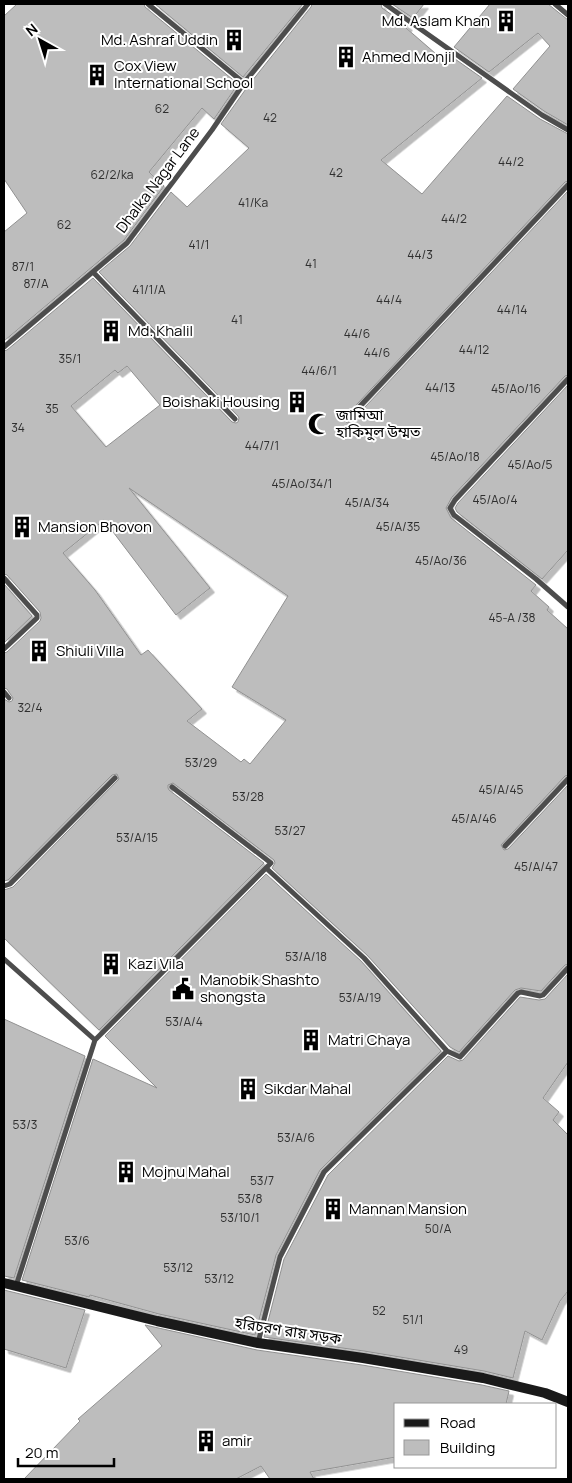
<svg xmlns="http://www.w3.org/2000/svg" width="572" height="1483" viewBox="0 0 572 1483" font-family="Manrope,'Noto Sans Bengali',sans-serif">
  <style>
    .building { fill: #bdbdbd; stroke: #919191; fill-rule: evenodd; filter: url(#shadow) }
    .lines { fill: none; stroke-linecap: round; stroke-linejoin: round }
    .street { stroke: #4d4d4d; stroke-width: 5 }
    .secondary { stroke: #1a1a1a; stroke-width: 10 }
    .labels { text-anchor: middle; stroke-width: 4; stroke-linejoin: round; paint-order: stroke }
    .number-label { font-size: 12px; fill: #2f2f2f }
    .poi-label { font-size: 15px; fill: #000; stroke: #fff; text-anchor: start }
    .street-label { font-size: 15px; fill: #000; stroke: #fff }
  </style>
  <defs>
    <filter id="shadow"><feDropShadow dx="4.5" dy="4.5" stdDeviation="0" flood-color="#0004"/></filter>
  </defs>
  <rect width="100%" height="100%" fill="#fff"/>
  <path class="building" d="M 17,4 L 144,4 L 145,7 L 238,84 L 214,119 L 202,108 L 149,172 L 164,186 L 124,240 L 4,341 L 4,232 L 27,213 L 4,179 L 4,16 Z
    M 155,4 L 303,4 L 243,77 Z
    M 312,4 L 381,4 L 382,8 L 408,26 L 406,28 L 443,60 L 448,54 L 482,78 L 381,160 L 422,194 L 507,96 L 540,119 L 568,134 L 568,181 L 565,182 L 344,418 L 347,423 L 351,422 L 568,191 L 568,375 L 565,376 L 452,497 L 446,508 L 451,518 L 536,585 L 531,591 L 549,607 L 547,610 L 568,629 L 568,775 L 565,776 L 501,845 L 504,850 L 508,849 L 568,785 L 568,964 L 565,965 L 541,991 L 521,988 L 515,990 L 459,1052 L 450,1047 L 367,955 L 272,868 L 275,863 L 274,860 L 173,783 L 168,785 L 168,788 L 169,790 L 264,863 L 99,1030 L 4,938 L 4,890 L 13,887 L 119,779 L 117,774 L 112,775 L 8,880 L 4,881 L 4,699 L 9,702 L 12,701 L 13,698 L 7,689 L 4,688 L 4,653 L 7,652 L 40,621 L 41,618 L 40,612 L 7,575 L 4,574 L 4,351 L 7,350 L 93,278 L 232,422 L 236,423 L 238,422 L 239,418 L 238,416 L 99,272 L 130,246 L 171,192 L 187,207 L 249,148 L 221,124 L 248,86 L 311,7 ZM 127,366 L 160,405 L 106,447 L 71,406 L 115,370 L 118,373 ZM 129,488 L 288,596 L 232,687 L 286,720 L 250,764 L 244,759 L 241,762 L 187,721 L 202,709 L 148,650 L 141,655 L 95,590 L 63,553 L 104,520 L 176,615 L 210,588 Z
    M 392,4 L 424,4 L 413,18 Z
    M 490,4 L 548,4 L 568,20 L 568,125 L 544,111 L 513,89 L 550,46 L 538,33 L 489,72 L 454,47 Z
    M 568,385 L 568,550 L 542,579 L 457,512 L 455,508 L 458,503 Z
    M 4,584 L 32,616 L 4,643 Z
    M 266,874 L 361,961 L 441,1051 L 320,1170 L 276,1255 L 255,1335 L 159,1314 L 90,1295 L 89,1297 L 22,1280 L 93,1059 L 157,1088 L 105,1036 Z
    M 568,974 L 568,1062 L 543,1098 L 559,1112 L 553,1120 L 568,1135 L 568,1291 L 560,1301 L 542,1340 L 525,1331 L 513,1378 L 484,1371 L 364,1351 L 264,1337 L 284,1259 L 328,1175 L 448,1056 L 459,1061 L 463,1060 L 520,997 L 539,1000 L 545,999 Z
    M 4,1019 L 85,1056 L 14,1278 L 4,1276 Z
    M 4,1290 L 85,1310 L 66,1368 L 4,1349 Z
    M 145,1325 L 257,1350 L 362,1365 L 482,1385 L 509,1391 L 506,1404 L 396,1404 L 396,1457 L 310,1472 L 314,1479 L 270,1479 L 261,1466 L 236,1479 L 24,1479 L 80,1421 L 78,1419 L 162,1346 Z"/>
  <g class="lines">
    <path class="street" d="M 148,4 L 244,83
      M 385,4 L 542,115 L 568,130
      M 555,4 L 568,15
      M 93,272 L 235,419
      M 4,347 L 127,243 L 212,130 L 244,83 L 308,4
      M 568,379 L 455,500 L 450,508 L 454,515 L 536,579 L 568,607
      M 348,419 L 568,185
      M 4,578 L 37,615 L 37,618 L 4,649
      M 4,692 L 9,698
      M 505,846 L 568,779
      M 266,868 L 364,958 L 447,1051
      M 4,886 L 10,884 L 115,778
      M 4,959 L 95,1040
      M 16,1286 L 95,1040 L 271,863 L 172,787
      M 258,1343 L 280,1257 L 324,1172 L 447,1051 L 460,1057 L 518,993 L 521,992 L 540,996 L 543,995 L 568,968"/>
    <path class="secondary" d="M 4,1283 L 157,1321 L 258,1343 L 363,1358 L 483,1378 L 545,1393 L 568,1402"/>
  </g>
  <defs>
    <g id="building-bare" transform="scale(1.725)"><path d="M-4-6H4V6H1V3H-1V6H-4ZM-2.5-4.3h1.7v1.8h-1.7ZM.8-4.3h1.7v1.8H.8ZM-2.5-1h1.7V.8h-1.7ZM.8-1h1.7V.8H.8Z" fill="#000" stroke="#fff" stroke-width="2.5" paint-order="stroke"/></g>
    <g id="mosque-bare" transform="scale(1.725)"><path d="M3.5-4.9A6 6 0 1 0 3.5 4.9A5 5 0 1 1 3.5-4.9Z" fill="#000" stroke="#fff" stroke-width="2.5" paint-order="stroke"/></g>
    <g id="civic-bare" transform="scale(1.725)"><path d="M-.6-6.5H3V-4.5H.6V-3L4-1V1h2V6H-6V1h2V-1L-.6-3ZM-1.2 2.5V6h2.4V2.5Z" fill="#000" stroke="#fff" stroke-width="2.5" paint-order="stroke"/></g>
  </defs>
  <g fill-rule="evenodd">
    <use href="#building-bare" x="506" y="21"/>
    <use href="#building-bare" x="234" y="40"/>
    <use href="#building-bare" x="346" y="57"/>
    <use href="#building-bare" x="97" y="75"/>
    <use href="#building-bare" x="111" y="331"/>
    <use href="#building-bare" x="297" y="402"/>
    <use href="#mosque-bare" x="319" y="424"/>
    <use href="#building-bare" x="22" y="527"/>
    <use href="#building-bare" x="39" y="651"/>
    <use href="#building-bare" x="111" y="964"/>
    <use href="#civic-bare" x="183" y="989"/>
    <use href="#building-bare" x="311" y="1040"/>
    <use href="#building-bare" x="248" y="1089"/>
    <use href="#building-bare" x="126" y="1172"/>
    <use href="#building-bare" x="333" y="1209"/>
    <use href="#building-bare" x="206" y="1441"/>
  </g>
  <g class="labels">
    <g class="number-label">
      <text x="162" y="113">62</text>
      <text x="270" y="122">42</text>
      <text x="511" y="166">44/2</text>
      <text x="336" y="177">42</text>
      <text x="112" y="179">62/2/ka</text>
      <text x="253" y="207">41/Ka</text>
      <text x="454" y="223">44/2</text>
      <text x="64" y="229">62</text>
      <text x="199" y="249">41/1</text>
      <text x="420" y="259">44/3</text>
      <text x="311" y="268">41</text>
      <text x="23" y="271">87/1</text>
      <text x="36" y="288">87/A</text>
      <text x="149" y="294">41/1/A</text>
      <text x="389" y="304">44/4</text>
      <text x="512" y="314">44/14</text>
      <text x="237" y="324">41</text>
      <text x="357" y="338">44/6</text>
      <text x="474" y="354">44/12</text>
      <text x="377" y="357">44/6</text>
      <text x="70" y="363">35/1</text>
      <text x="319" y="375">44/6/1</text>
      <text x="440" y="392">44/13</text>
      <text x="516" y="393">45/Ao/16</text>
      <text x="52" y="413">35</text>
      <text x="18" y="432">34</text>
      <text x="262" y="450">44/7/1</text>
      <text x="455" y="461">45/Ao/18</text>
      <text x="530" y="469">45/Ao/5</text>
      <text x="302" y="488">45/Ao/34/1</text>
      <text x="495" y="504">45/Ao/4</text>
      <text x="367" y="507">45/A/34</text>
      <text x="398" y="531">45/A/35</text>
      <text x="441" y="565">45/Ao/36</text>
      <text x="512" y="622">45-A /38</text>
      <text x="30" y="712">32/4</text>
      <text x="201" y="767">53/29</text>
      <text x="501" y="794">45/A/45</text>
      <text x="248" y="801">53/28</text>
      <text x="474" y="823">45/A/46</text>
      <text x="290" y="835">53/27</text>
      <text x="137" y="842">53/A/15</text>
      <text x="536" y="871">45/A/47</text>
      <text x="306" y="961">53/A/18</text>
      <text x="360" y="1002">53/A/19</text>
      <text x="184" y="1026">53/A/4</text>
      <text x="25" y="1129">53/3</text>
      <text x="296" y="1142">53/A/6</text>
      <text x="262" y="1185">53/7</text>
      <text x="250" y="1203">53/8</text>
      <text x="240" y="1222">53/10/1</text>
      <text x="438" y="1233">50/A</text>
      <text x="77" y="1245">53/6</text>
      <text x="178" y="1272">53/12</text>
      <text x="219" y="1283">53/12</text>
      <text x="379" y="1315">52</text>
      <text x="413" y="1324">51/1</text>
      <text x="461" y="1354">49</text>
    </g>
    <g class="poi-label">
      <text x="490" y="26" text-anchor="end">Md. Aslam Khan</text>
      <text x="218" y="45" text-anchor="end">Md. Ashraf Uddin</text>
      <text x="362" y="62">Ahmed Monjil</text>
      <text x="114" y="71">Cox View<tspan x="114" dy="17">International School</tspan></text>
      <text x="128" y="336">Md. Khalil</text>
      <text x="280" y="407" text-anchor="end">Boishaki Housing</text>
      <text x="336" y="420">জামিআ<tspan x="336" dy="17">হাকিমুল উম্মত</tspan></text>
      <text x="38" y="532">Mansion Bhovon</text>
      <text x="56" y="656">Shiuli Villa</text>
      <text x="128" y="969">Kazi Vila</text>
      <text x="200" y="985">Manobik Shashto<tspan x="200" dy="17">shongsta</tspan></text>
      <text x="328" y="1045">Matri Chaya</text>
      <text x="264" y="1094">Sikdar Mahal</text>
      <text x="142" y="1177">Mojnu Mahal</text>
      <text x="349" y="1214">Mannan Mansion</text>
      <text x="222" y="1446">amir</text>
    </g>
    <g class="street-label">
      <text transform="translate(158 180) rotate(-53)" y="5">Dhalka Nagar Lane</text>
      <text transform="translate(288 1331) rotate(9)" y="5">হরিচরণ রায় সড়ক</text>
    </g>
  </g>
  <rect width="572" height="1483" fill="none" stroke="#000000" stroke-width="10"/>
  <rect x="394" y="1403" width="162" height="65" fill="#ffffff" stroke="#999999"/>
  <rect x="404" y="1419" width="25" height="8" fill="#1a1a1a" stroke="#999999"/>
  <text x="440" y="1428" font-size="15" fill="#000000">Road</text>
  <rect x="404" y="1440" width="25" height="15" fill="#bdbdbd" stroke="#999999"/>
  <text x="440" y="1453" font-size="15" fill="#000000">Building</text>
  <g transform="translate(40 40) rotate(321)" stroke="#ffffff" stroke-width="4" paint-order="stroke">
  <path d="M0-4L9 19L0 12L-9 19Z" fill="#000000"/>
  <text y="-8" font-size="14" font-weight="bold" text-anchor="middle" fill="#000000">N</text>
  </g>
  <path d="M18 1458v8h96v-8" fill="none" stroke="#000000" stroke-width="2.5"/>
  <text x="25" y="1458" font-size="15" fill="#000000" stroke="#ffffff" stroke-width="4" paint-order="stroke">20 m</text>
</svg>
